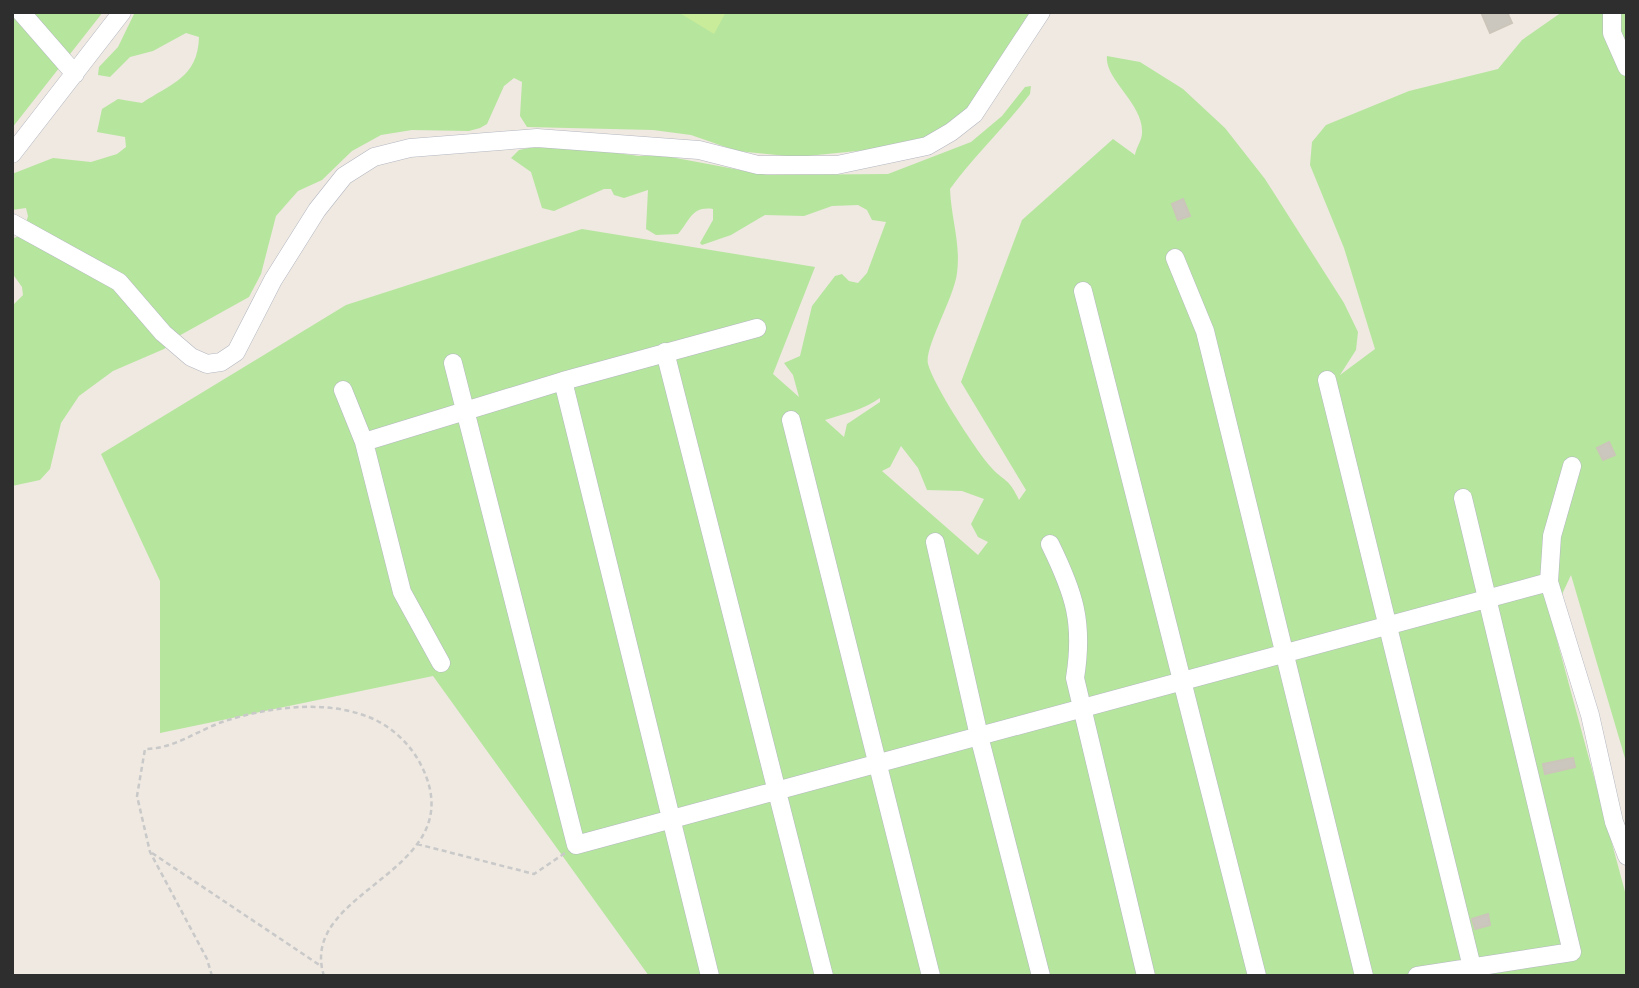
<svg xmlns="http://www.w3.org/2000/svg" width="1639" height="988" viewBox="0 0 1639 988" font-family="Arial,sans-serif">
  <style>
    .green { fill: #b6e59e; fill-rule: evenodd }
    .pitch { fill: #c9ec9a }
    .building { fill: #cbc7bf; stroke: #cbc5ba; stroke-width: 2 }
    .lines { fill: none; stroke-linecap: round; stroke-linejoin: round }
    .minor-casing { stroke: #b4b7c1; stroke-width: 19 }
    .path { stroke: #c9c9c9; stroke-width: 2.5; stroke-dasharray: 5 3.5; stroke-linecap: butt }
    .minor { stroke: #fff; stroke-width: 18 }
  </style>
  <rect width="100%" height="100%" fill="#efe9e1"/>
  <path class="green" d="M 12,12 L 103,12 L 12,128 Z
    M 135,12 L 1043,12 L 987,93 L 938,132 L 907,146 L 797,157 L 737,151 L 691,135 L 653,130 L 527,127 L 520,116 L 522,82 L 514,78 L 504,86 L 487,124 L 480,128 L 469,131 L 412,130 L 381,135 L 352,151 L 322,180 L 298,191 L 276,216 L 261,274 L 249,297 L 177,337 L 164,349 L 113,371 L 79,396 L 61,423 L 50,469 L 40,480 L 12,486 L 12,306 L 23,295 L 22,287 L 12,273 L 12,239 L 23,234 L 28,216 L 26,208 L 12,210 L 12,174 L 53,158 L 91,162 L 117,154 L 126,147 L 125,137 L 97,132 L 102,109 L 118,99 L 142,103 C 170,84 198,78 199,37 L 186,33 L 153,51 L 130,57 L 110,77 L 98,75 L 99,67 L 118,47 Z
    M 1562,12 L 1627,12 L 1627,765 L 1571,575 L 1551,618 L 1627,899 L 1627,976 L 649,976 L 433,676 L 160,733 L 160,581 L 101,454 L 346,305 L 582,229 L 815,267 L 773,374 L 799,397 L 793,375 L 784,363 L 800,356 L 812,306 L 835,276 L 842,274 L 849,281 L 858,283 L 867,273 L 886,222 L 872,220 L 867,210 L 858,205 L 832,206 L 804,216 L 765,215 L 731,235 L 702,245 L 700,243 L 713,220 L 713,209 C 691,206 690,221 678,234 L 656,235 L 646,229 L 648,190 L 624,198 L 614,195 L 611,189 L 604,189 L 554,211 L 542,208 L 531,172 L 511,158 L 519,150 L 548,144 L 639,156 L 660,155 L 767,175 L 888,174 L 971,142 L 1002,116 L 1025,87 L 1031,86 L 1030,94 C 1005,127 975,155 950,189 C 951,218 961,244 957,273 C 954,298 924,348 928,364 C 934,386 974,447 989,465 C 1003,482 1008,476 1019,500 L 1026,490 L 961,382 L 1022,220 L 1113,139 L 1135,155 C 1136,148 1142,140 1142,133 C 1144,104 1104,79 1107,56 L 1140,62 L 1183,89 L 1225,128 L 1265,179 L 1344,303 L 1358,332 L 1356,350 L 1340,375 L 1375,349 L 1344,248 L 1310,165 L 1312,142 L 1326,125 L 1409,91 L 1498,69 L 1522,40 ZM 880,398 L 880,402 L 847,424 L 844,437 L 825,420 C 844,414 865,409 880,398 ZM 901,446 L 918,468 L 927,490 L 962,491 L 984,499 L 971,524 L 978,537 L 988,542 L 978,555 L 882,471 L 890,467 Z"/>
  <path class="pitch" d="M 678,12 L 726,12 L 714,34 Z"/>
  <path class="building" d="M 1481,12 L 1507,12 L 1512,23 L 1490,33 Z
    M 1183,199 L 1190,216 L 1178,220 L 1172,204 Z
    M 1609,442 L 1615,455 L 1603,460 L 1597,448 Z
    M 1573,758 L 1575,767 L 1545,774 L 1543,764 Z
    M 1488,914 L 1490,925 L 1475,929 L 1472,919 Z"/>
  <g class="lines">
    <g class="minor-casing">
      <path id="minor" d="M 21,12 L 75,74
        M 1612,12 L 1612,33 L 1627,67
        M 12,154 L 122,12
        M 12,223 L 119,282 L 163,333 L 191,357 L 207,364 L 221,362 L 236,352 L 273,280 L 317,210 L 344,176 L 374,157 L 410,148 L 537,138 L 699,150 L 758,165 L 837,165 L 927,146 L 951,132 L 974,114 L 1041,12
        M 1175,258 L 1205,331 L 1364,976
        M 1083,291 L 1257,976
        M 665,352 L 824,976
        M 453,363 L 576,845 L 1549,582 L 1590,715 L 1614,822 L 1627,856
        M 1327,380 L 1472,967
        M 563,381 L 710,976
        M 343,390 L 364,442 L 402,592 L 441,663
        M 791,420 L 931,976
        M 364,442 L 563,381 L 757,328
        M 935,542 L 979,736 L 1041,976
        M 1050,544 C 1074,593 1084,622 1075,678 L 1146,976
        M 1549,582 L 1552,536 L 1572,466
        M 1417,976 L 1572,952 L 1463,498"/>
    </g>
    <path class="path" d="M 417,844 L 534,874 L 565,853
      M 152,853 L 321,966
      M 212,976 L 207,959 L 150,852 L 137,796 L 145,749 C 174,749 198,730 225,721 C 269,707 323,700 366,716 C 389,724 410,743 421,765 C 476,873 296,888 324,976"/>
    <use href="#minor" class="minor"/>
  </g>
  <rect width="1639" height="988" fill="none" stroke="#2e2e2e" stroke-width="28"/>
</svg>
